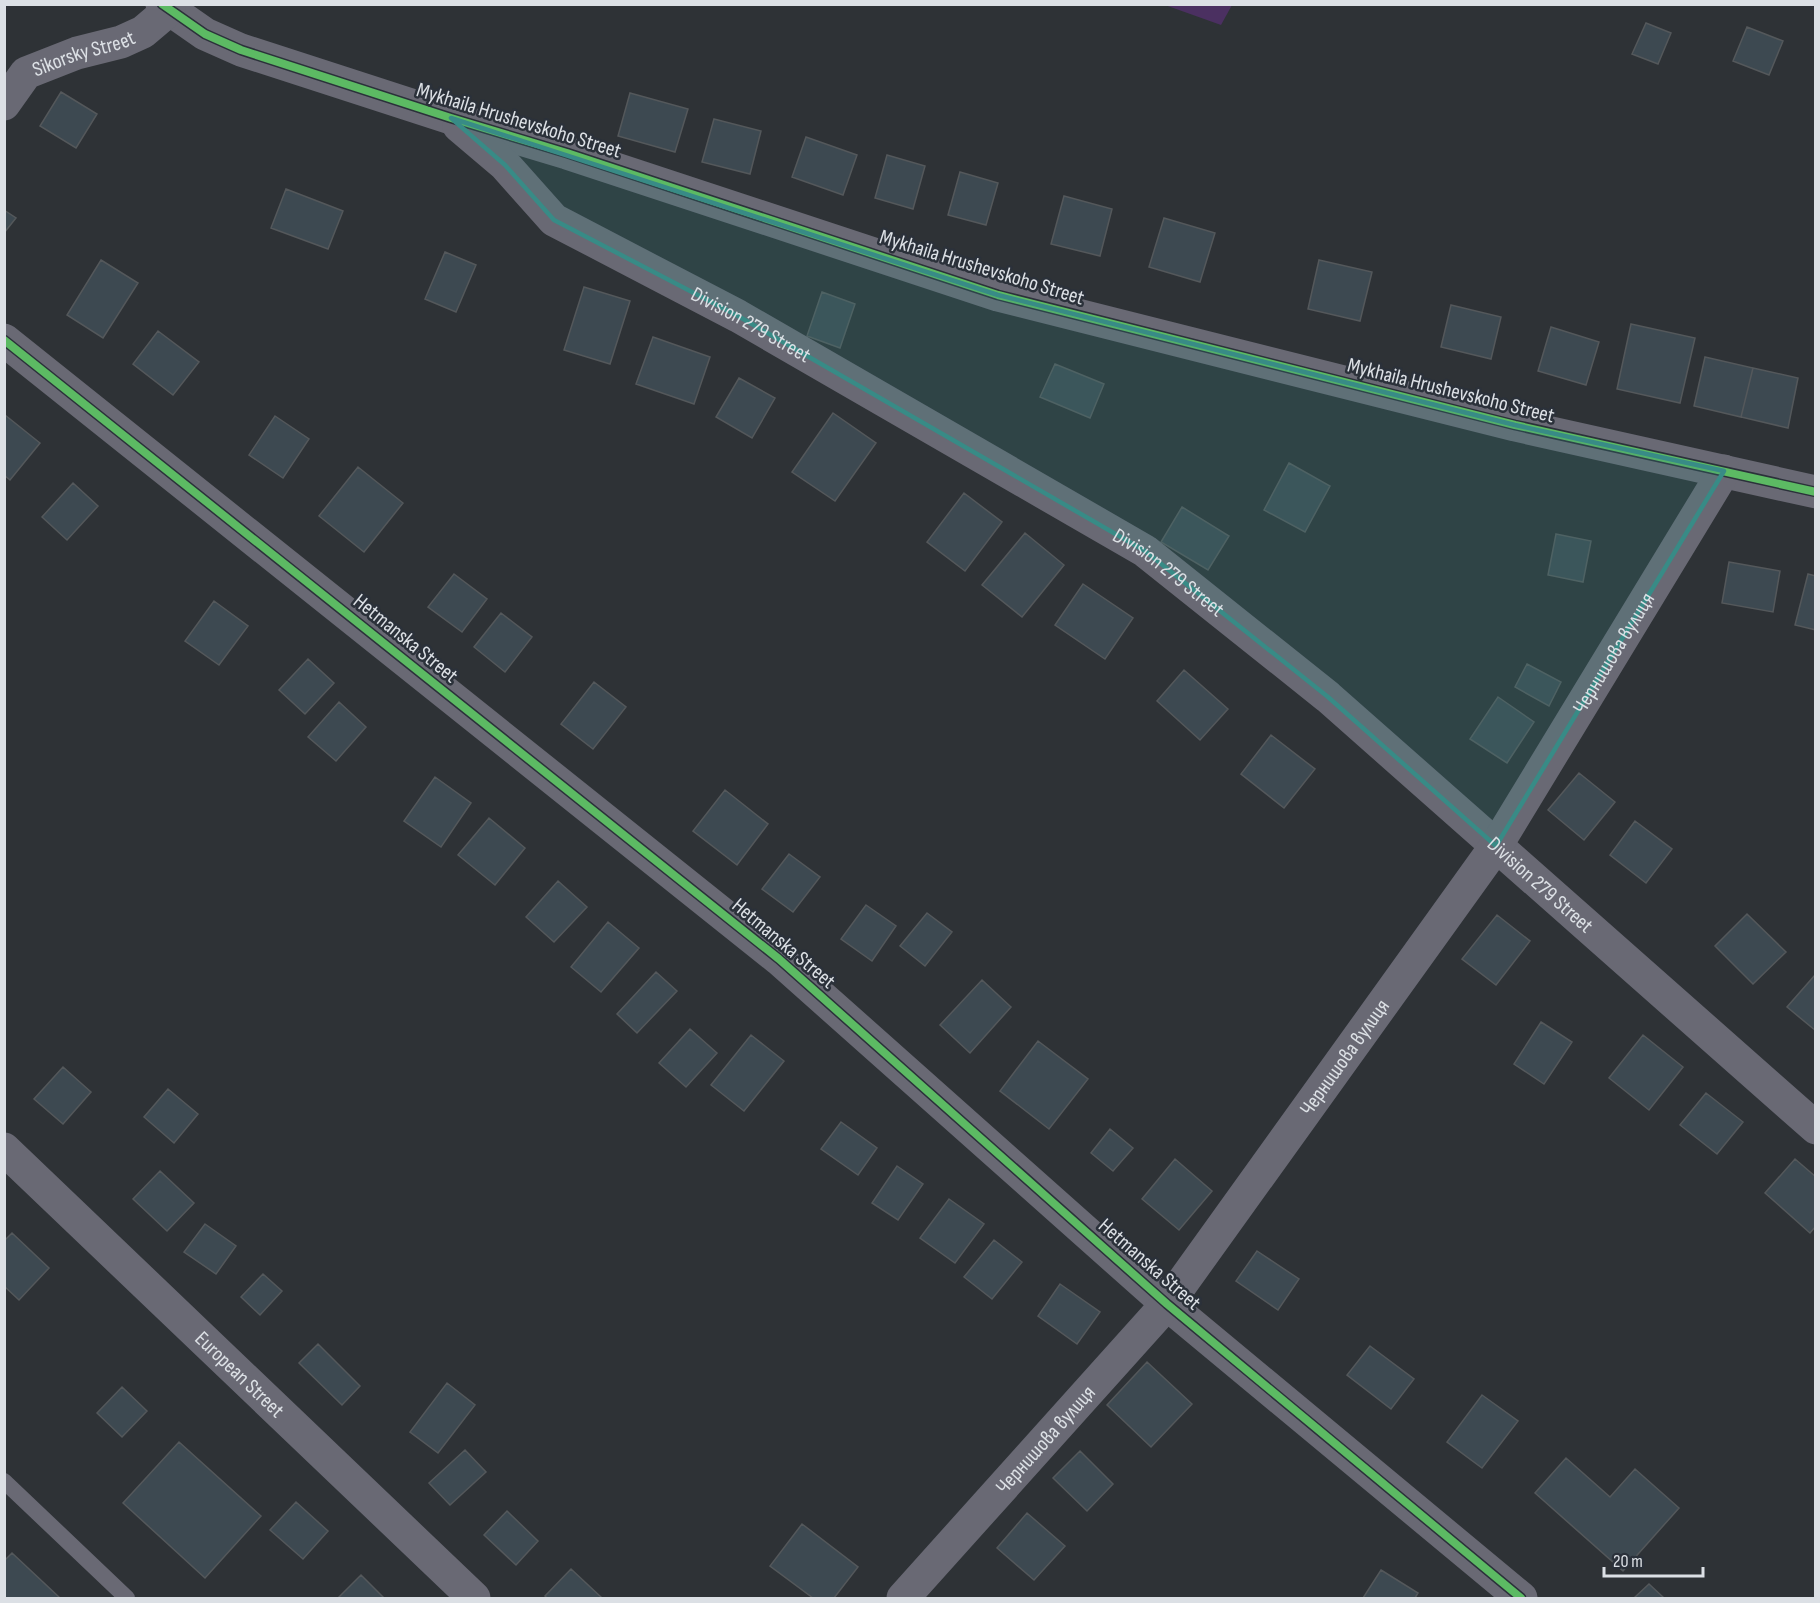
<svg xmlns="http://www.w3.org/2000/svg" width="1820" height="1603" viewBox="0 0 1820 1603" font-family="'Sofia Sans Condensed',sans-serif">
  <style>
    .green { fill: #4b3061 }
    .building { fill: #3d4951; stroke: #54585b; stroke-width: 1.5 }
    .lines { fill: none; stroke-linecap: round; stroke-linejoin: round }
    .lane { stroke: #696974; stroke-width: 16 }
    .street { stroke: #696974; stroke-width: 33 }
    .cycleway-casing { stroke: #2b313a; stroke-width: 11 }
    .cycleway { stroke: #5cba63; stroke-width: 8 }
    .marked { fill: #388b86; fill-opacity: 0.2; stroke: #388b86; stroke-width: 4.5; stroke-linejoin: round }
    .labels { text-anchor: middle; stroke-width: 5; stroke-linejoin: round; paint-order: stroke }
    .street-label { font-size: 21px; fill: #dce0e5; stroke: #2b313a }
  </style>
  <rect width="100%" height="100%" fill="#2e3236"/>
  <path class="green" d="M 1165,5 L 1232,4 L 1232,5 L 1221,25 Z"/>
  <path class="building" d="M 1646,23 L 1671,33 L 1658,64 L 1632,54 Z
    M 1747,27 L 1783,41 L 1769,75 L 1733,61 Z
    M 61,92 L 97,114 L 76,148 L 40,126 Z
    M 630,93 L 688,109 L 675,152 L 618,136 Z
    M 714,119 L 761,131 L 750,174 L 702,162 Z
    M 806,137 L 857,155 L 843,195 L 792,177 Z
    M 887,155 L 925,166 L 913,209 L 875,198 Z
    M 960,172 L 998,183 L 986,225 L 948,215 Z
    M 286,189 L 343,211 L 328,249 L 271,228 Z
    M 1064,196 L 1112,209 L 1100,256 L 1051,244 Z
    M 4,210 L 16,218 L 4,233 Z
    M 1164,218 L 1215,233 L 1200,282 L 1149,267 Z
    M 445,252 L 476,265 L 456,312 L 425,299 Z
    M 101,260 L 138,283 L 103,338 L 67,315 Z
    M 1319,260 L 1372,272 L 1360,321 L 1308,309 Z
    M 584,287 L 630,301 L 610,364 L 564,350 Z
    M 822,292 L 855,304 L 840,348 L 807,336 Z
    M 1451,305 L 1501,317 L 1491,359 L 1441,347 Z
    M 1631,324 L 1695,338 L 1680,403 L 1617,389 Z
    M 1551,327 L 1599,342 L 1586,385 L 1538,371 Z
    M 158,331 L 199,362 L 173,395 L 133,364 Z
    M 653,337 L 710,357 L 694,404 L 636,384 Z
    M 1705,357 L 1753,368 L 1741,417 L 1694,406 Z
    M 1055,364 L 1104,384 L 1090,418 L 1040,397 Z
    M 1753,368 L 1798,378 L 1788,428 L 1741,417 Z
    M 739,378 L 775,398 L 752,438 L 716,417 Z
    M 833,413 L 876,443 L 835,501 L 792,472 Z
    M 5,415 L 40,443 L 10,480 L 4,475 Z
    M 275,416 L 309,439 L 283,478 L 249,455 Z
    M 1289,463 L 1330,486 L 1305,532 L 1264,510 Z
    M 358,467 L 403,503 L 364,552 L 319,516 Z
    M 73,483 L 98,506 L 67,540 L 42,517 Z
    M 964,493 L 1002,522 L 965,571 L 927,542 Z
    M 1182,507 L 1229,536 L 1208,570 L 1161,542 Z
    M 1025,533 L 1064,565 L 1022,617 L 982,585 Z
    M 1556,534 L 1591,541 L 1583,582 L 1548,575 Z
    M 1729,562 L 1780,571 L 1773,612 L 1722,603 Z
    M 454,574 L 487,599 L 462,632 L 428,607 Z
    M 1808,574 L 1816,576 L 1816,630 L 1795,625 Z
    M 1083,584 L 1133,618 L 1105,659 L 1055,625 Z
    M 214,601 L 248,626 L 219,665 L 185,641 Z
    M 501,613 L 532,637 L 505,672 L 474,647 Z
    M 308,659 L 334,683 L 305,714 L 279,690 Z
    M 1527,664 L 1561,682 L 1549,706 L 1515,687 Z
    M 1184,670 L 1228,709 L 1200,740 L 1157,701 Z
    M 594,682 L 626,707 L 593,749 L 561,724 Z
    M 1498,697 L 1534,722 L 1507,763 L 1470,739 Z
    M 339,702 L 366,727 L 336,761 L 308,737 Z
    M 1271,735 L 1315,769 L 1284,808 L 1241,774 Z
    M 1579,773 L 1615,802 L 1584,840 L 1548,810 Z
    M 435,777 L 471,803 L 441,847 L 404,821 Z
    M 725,790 L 768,824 L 737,865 L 693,831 Z
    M 489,818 L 525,848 L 495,885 L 458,855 Z
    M 1635,821 L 1672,849 L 1646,883 L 1610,855 Z
    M 789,854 L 820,877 L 793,912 L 762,889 Z
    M 558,881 L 587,907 L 554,942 L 526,917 Z
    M 866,905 L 896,926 L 872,961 L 841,939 Z
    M 927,913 L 952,932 L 925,966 L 900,946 Z
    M 1747,914 L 1786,952 L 1753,984 L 1715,946 Z
    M 1497,915 L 1530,941 L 1496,985 L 1462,959 Z
    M 608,922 L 639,948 L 601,992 L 571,967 Z
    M 656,972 L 677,991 L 637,1033 L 617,1014 Z
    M 1815,975 L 1816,975 L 1816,1031 L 1787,1007 Z
    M 982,980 L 1011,1007 L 970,1053 L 940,1025 Z
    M 1541,1022 L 1572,1042 L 1544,1084 L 1514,1064 Z
    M 690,1029 L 717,1053 L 686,1087 L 659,1063 Z
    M 751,1035 L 784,1061 L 744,1111 L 711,1085 Z
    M 1643,1035 L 1683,1067 L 1649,1110 L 1609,1078 Z
    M 1038,1041 L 1088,1079 L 1049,1129 L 1000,1091 Z
    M 63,1067 L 91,1092 L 63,1124 L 34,1099 Z
    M 168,1089 L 198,1114 L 174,1143 L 144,1117 Z
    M 1706,1093 L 1743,1122 L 1717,1154 L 1680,1125 Z
    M 841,1122 L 877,1148 L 858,1175 L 821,1149 Z
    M 1110,1129 L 1133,1148 L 1113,1171 L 1091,1153 Z
    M 1175,1159 L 1212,1191 L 1179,1230 L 1142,1199 Z
    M 1795,1159 L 1816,1177 L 1816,1226 L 1810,1233 L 1765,1193 Z
    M 897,1166 L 923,1184 L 898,1220 L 872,1203 Z
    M 160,1171 L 194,1203 L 167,1231 L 133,1199 Z
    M 949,1199 L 984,1224 L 955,1263 L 920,1238 Z
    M 205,1224 L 236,1246 L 216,1274 L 184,1252 Z
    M 12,1233 L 49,1268 L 19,1300 L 4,1286 L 4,1241 Z
    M 994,1240 L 1022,1262 L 992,1299 L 964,1277 Z
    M 1257,1251 L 1299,1279 L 1278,1310 L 1236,1281 Z
    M 263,1274 L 282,1291 L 260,1315 L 241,1297 Z
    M 1060,1284 L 1100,1312 L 1077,1344 L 1038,1316 Z
    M 318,1344 L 360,1386 L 342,1405 L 299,1363 Z
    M 1370,1346 L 1414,1379 L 1391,1409 L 1347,1375 Z
    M 1147,1362 L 1192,1404 L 1151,1447 L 1107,1405 Z
    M 447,1383 L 475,1405 L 438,1453 L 410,1432 Z
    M 122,1387 L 147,1411 L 122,1437 L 97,1413 Z
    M 1482,1395 L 1518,1421 L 1482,1468 L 1447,1442 Z
    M 179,1442 L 261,1516 L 205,1578 L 123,1503 Z
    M 465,1450 L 486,1472 L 450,1505 L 429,1483 Z
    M 1080,1451 L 1113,1484 L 1087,1511 L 1053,1478 Z
    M 1566,1458 L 1610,1497 L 1635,1469 L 1679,1508 L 1623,1571 L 1535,1493 Z
    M 296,1502 L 328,1531 L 303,1559 L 270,1530 Z
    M 507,1511 L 538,1541 L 516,1565 L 484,1535 Z
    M 1027,1513 L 1065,1546 L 1034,1580 L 997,1548 Z
    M 802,1524 L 858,1567 L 834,1598 L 813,1598 L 770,1566 Z
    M 12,1553 L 60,1598 L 4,1598 L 4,1561 Z
    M 571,1569 L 602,1598 L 547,1598 L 545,1596 Z
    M 1381,1570 L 1418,1593 L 1415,1598 L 1363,1598 Z
    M 361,1575 L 384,1598 L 338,1598 Z
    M 1649,1584 L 1664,1598 L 1634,1598 Z"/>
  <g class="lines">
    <path class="lane" d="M 4,1481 L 127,1598"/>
    <g class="street">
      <path d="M 162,4 L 205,34 L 241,50 L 451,118 L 567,153 L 998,295 L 1515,425 L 1816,492"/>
      <path id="s1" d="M 4,104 L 26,73 L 77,53 L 121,42 L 143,32 L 169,10"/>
      <path id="s2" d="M 459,126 L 505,165 L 554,220 L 738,316 L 1145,551 L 1328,697 L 1816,1128"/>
      <path d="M 4,340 L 779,959 L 1167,1304 L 1521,1598"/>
      <path id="s3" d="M 4,1149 L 474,1598"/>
      <path id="s4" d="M 903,1598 L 1167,1304 L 1496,846 L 1724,471"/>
    </g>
    <g class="cycleway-casing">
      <path id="cycleway" d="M 162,4 L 205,34 L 241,50 L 451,118 L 567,153 L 998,295 L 1515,425 L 1816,492
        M 4,340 L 779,959 L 1167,1304 L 1521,1598"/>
    </g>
    <use href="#cycleway" class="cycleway"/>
  </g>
  <path class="marked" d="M 451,118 L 998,295 L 1515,425 L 1724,471 L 1496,846 L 1328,697 L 1145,551 L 738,316 L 554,220 L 505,165 Z"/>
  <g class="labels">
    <g class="street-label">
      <text dy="7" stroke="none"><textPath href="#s1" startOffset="99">Sikorsky Street</textPath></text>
      <text transform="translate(519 120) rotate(17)" y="7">Mykhaila Hrushevskoho Street</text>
      <text transform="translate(982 267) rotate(17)" y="7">Mykhaila Hrushevskoho Street</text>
      <text dy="7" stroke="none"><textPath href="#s2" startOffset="357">Division 279 Street</textPath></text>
      <text transform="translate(1451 390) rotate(14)" y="7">Mykhaila Hrushevskoho Street</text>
      <text dy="7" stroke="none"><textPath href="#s2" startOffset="843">Division 279 Street</textPath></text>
      <text transform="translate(406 638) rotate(39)" y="7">Hetmanska Street</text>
      <text dy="7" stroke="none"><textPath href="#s4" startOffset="1185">Чернишова вулиця</textPath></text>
      <text dy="7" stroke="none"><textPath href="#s2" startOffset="1329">Division 279 Street</textPath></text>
      <text transform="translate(784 943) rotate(40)" y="7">Hetmanska Street</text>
      <text dy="7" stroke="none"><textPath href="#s4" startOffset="699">Чернишова вулиця</textPath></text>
      <text transform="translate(1150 1264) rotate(41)" y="7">Hetmanska Street</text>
      <text dy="7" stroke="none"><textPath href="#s3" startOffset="326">European Street</textPath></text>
      <text dy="7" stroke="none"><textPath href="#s4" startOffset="213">Чернишова вулиця</textPath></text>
    </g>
  </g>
  <rect width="1820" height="1603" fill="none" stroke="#dce0e5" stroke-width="12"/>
  <path d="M1604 1567v9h99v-9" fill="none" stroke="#dce0e5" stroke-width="3"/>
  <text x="1613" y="1567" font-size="18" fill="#dce0e5" stroke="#2b313a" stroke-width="4.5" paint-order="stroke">20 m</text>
</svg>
